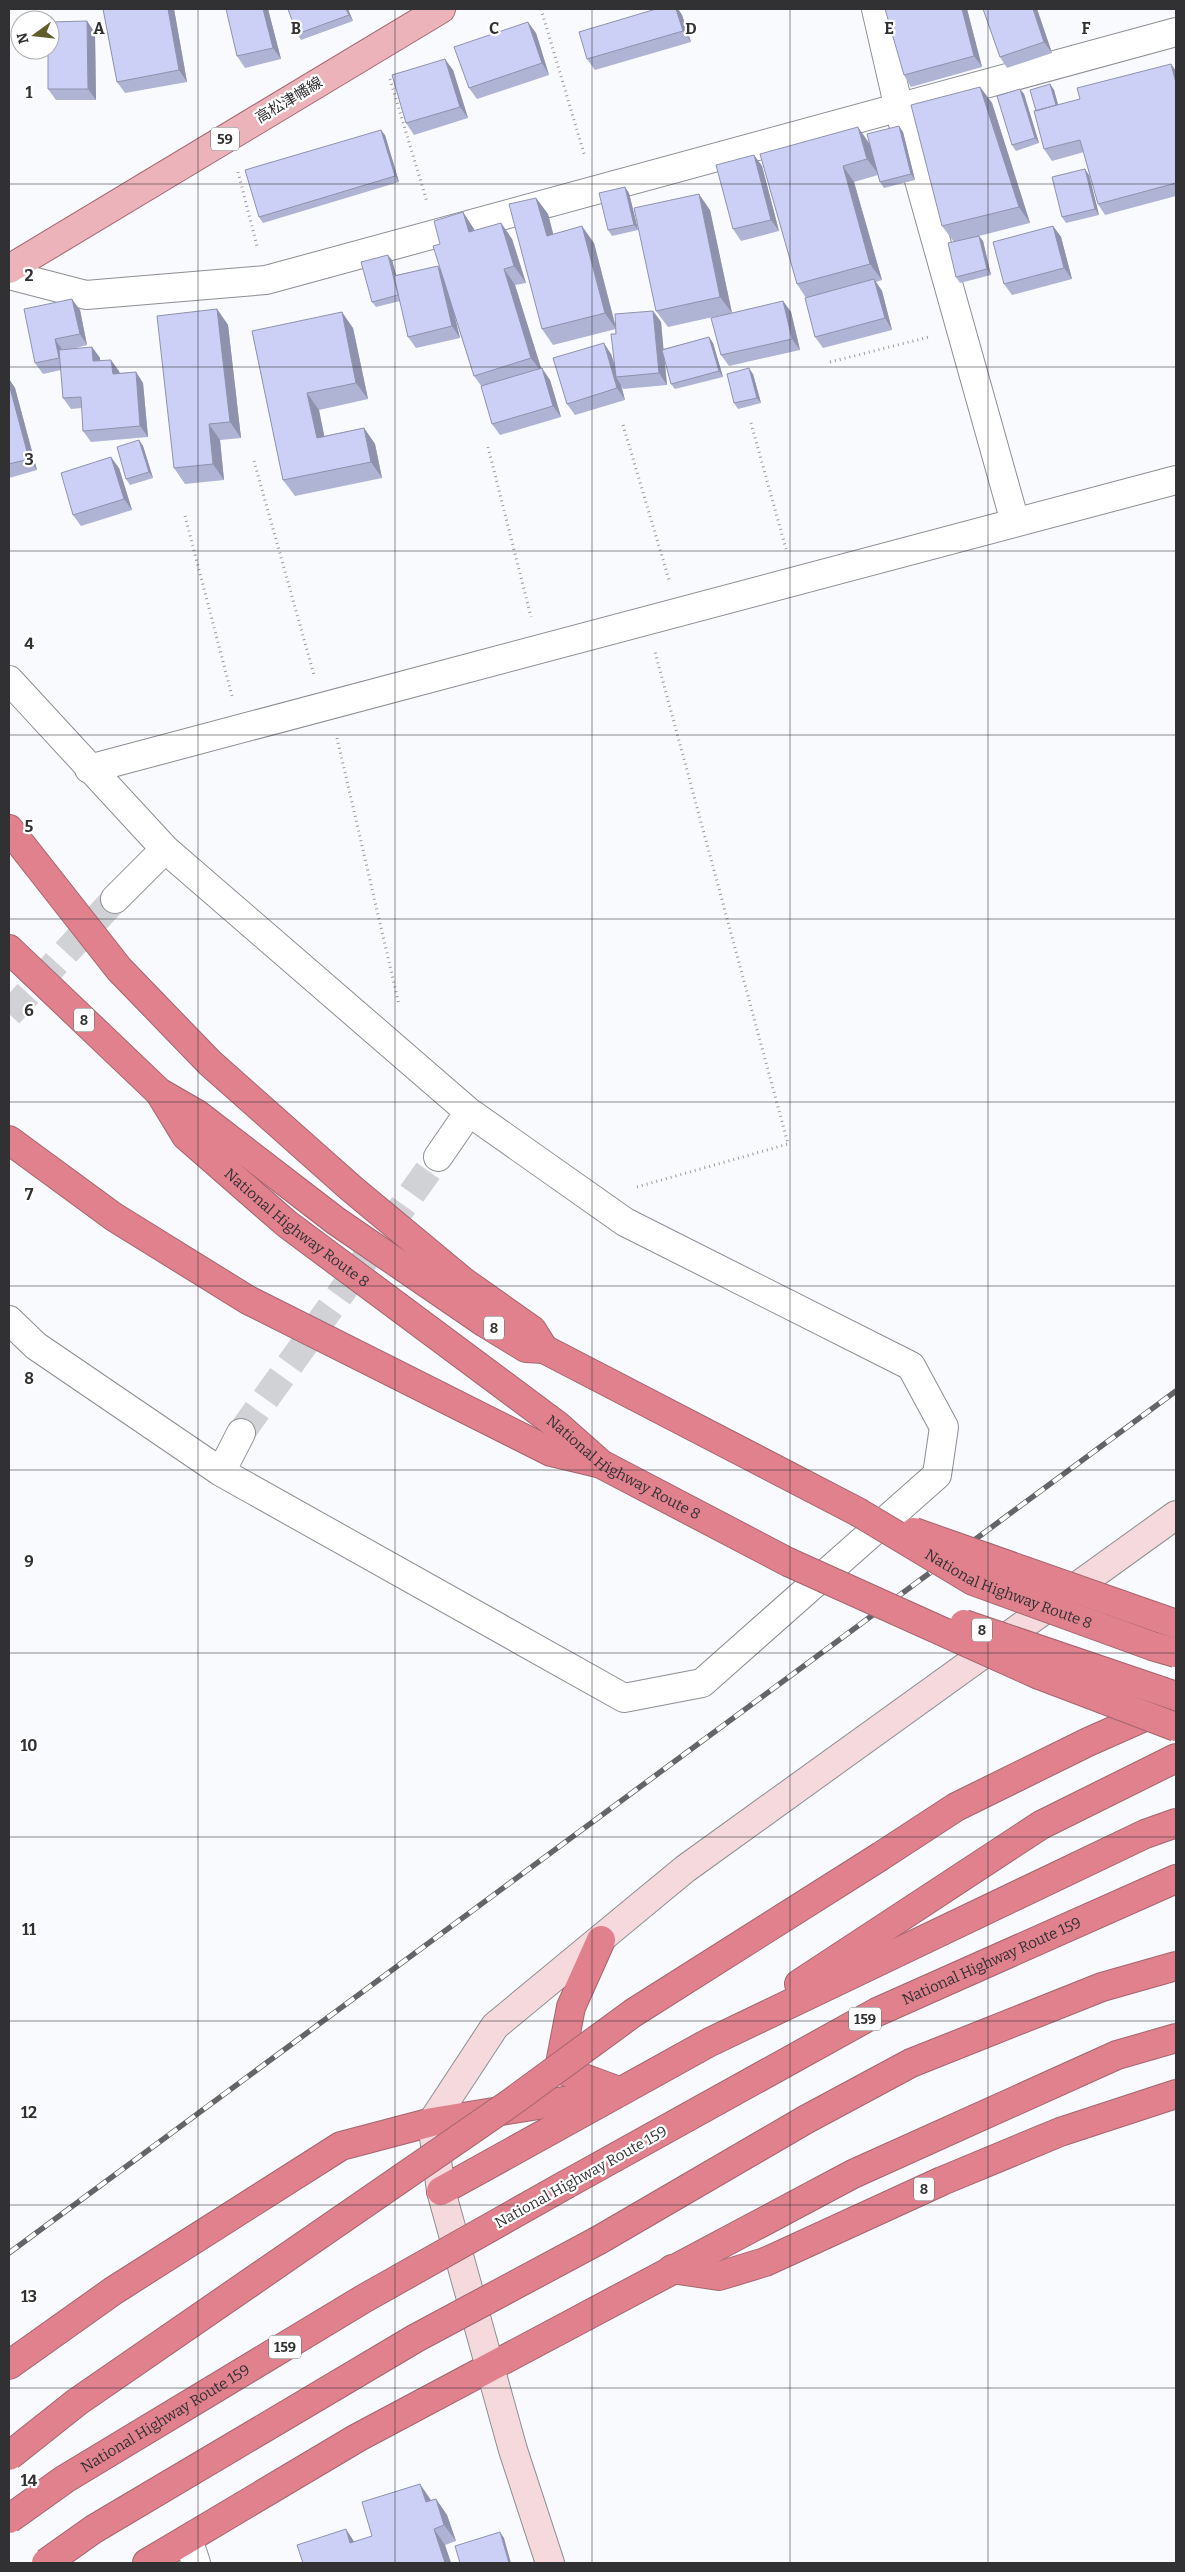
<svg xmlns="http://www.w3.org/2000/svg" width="1185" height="2572" viewBox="0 0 1185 2572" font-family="Bitter,'Noto Sans JP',serif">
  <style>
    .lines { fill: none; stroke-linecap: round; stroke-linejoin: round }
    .street-tunnel { stroke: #d1d2d5; stroke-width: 28; stroke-dasharray: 28 14; stroke-linecap: butt }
    .street-casing { stroke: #8d8e93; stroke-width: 30 }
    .secondary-casing { stroke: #8d8e93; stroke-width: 30 }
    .primary-casing { stroke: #a3656e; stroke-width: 30 }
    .highway-casing { stroke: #a3656e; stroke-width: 30 }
    .path { stroke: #9b9b9e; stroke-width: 3; stroke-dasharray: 1 4; stroke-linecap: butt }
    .street { stroke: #fff; stroke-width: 28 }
    .secondary { stroke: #f6d9dd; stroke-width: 28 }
    .primary { stroke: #edb3bb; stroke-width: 28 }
    .highway { stroke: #e1818e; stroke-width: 28 }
    .rail-casing { stroke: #656567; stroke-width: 5.5 }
    .rail { stroke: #fff; stroke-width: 4; stroke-dasharray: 11; stroke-linecap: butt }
    .highway-bridge-casing { stroke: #a3656e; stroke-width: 30; stroke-linecap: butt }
    .highway-bridge { stroke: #e1818e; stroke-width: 28 }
    .wall { fill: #afb3d4 }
    .shaded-wall { fill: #8f92ac }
    .building { fill: #ccd0f6; stroke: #8f92ac }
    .grid { fill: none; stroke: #313133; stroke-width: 1; stroke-opacity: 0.55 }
    .labels { text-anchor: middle; stroke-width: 4.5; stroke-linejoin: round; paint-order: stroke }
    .shield { fill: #fff; stroke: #6f6f70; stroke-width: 1 }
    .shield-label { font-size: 14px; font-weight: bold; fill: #313133 }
    .street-label { font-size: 15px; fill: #313133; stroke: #fff }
    .grid-label { font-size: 16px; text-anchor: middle; font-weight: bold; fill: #313133; stroke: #fff; stroke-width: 4.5; stroke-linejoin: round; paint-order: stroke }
  </style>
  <rect width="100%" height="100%" fill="#f9fafe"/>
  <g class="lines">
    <path class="street-tunnel" d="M 9,1014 L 115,899
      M 241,1433 L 438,1157"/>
    <g class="street-casing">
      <path id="street" d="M 876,9 L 899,109 L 1015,522
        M 9,275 L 86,295 L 266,280 L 1176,32
        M 9,680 L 165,849 L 469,1112 L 625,1222 L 911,1366 L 944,1427 L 937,1475 L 702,1683 L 624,1698 L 221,1472 L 36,1346 L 9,1320
        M 89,769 L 1176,480
        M 115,899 L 165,849
        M 438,1157 L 469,1112
        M 221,1472 L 241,1433
        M 188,2539 L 196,2563"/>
    </g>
    <g class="secondary-casing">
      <path id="secondary" d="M 550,2563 L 513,2450 L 441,2191 L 432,2122 L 495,2026 L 685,1869 L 1176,1515"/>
    </g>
    <g class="primary-casing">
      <path id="primary" d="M 9,269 L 441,9"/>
    </g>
    <g class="highway-casing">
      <g id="highway">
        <path d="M 9,829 L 119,969 L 210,1063 L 352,1189 L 464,1282 L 532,1330 L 544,1349"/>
        <path d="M 9,949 L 159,1092 L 197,1114 L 336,1221 L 485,1323 L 526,1348 L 544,1349 L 858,1512"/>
        <path id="s1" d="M 161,1095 L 186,1136 L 287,1224 L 557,1425 L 601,1464 L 788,1562"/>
        <path d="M 9,1140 L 114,1217 L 248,1300 L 551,1452 L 597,1463"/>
        <path d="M 881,1856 L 956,1807 L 1088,1742 L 1176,1703"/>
        <path d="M 601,1940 L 571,2007 L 559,2069 L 619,2091"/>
        <path d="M 799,1984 L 1041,1825 L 1176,1758"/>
        <path id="s2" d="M 567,2184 L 877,2012 L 1176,1879"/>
        <path d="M 441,2191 L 710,2042 L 1145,1834 L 1176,1823"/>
        <path d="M 599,2240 L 805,2120 L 911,2063 L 1102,1987 L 1176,1966"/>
        <path d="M 672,2269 L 719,2276 L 765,2262 L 942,2181 L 1060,2132 L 1176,2094"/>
        <path d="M 9,2365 L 113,2291 L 341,2146 L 432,2122 L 601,2095"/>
        <path d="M 147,2563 L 357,2438 L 853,2174 L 1117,2055 L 1176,2038"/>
      </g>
    </g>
    <path class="path" d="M 541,9 L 585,157
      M 390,79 L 427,202
      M 238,172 L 257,246
      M 830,362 L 929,337
      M 751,423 L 786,549
      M 623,425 L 669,580
      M 488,447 L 531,617
      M 254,461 L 314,675
      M 185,516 L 232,696
      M 337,738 L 399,1005
      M 637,1187 L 788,1144 L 655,652"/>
    <use href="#street" class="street"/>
    <use href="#secondary" class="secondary"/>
    <use href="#primary" class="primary"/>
    <use href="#highway" class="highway"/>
    <g class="rail-casing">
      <path id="rail" d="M 9,2253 L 1176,1391"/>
    </g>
    <use href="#rail" class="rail"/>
    <g class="highway-bridge-casing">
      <g id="highway-bridge">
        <path id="s3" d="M 858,1512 L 973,1581 L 1152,1646 L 1176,1653"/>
        <path d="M 914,1532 L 1176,1624"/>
        <path d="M 788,1562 L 1039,1675 L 1176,1727"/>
        <path d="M 964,1624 L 1176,1696"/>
        <path d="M 9,2456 L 77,2402 L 509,2104 L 633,2013 L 881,1856"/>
        <path id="s4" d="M 9,2519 L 65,2479 L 365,2298 L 567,2184"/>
        <path d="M 46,2563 L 94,2529 L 416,2338 L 599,2240"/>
      </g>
    </g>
    <use href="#highway-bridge" class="highway-bridge"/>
  </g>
  <path class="wall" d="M 103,9 L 174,9 L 187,82 L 125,93 L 117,82 Z
    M 268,9 L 281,59 L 245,68 L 237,56 Z
    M 288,9 L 348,9 L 353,21 L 301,40 L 297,34 Z
    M 656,9 L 678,9 L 682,15 L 691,42 L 595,70 L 587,59 Z
    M 967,9 L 982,67 L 911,87 L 904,75 Z
    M 983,9 L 1037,9 L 1052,53 L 1007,68 L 1000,57 Z
    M 87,21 L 95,33 L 96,100 L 56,100 L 48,89 Z
    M 536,33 L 549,75 L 477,99 L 469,88 Z
    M 1171,64 L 1176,71 L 1176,196 L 1105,215 L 1098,204 L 1084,152 L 1052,161 L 1044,149 L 1036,111 L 1050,84 L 1054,90 L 1058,105 L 1080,99 Z
    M 453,70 L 468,118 L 414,135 L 406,123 Z
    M 980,87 L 992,103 L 1030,223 L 979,236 L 983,241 L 991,275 L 960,283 L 956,277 L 954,242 L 942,226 Z
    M 1020,89 L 1024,94 L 1039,143 L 1016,151 L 1012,145 Z
    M 899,126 L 903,132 L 915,180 L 884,188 L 880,182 L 878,175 L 854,182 L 882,280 L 876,282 L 882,291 L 892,330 L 823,348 L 815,337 L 806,298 L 797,284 L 760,154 L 869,143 Z
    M 385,135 L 399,182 L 263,223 L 259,217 Z
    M 754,155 L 762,166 L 779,231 L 741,241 L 733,229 Z
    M 1089,175 L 1099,215 L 1066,223 L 1062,217 Z
    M 629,193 L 638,230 L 612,236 L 608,230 Z
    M 536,198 L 548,214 L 553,234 L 594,243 L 616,327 L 653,311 L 661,322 L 663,349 L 709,337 L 713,343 L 723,377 L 675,389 L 671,384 L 664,356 L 667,385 L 623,389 L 621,385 L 625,400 L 575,415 L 567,404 L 611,354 L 614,362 L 616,329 L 553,345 L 542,329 Z
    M 710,210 L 732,313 L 783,301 L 791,312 L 800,350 L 729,366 L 721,355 L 722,315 L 668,327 L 656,311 Z
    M 463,212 L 475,231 L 501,223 L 512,239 L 526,283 L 515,285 L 541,369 L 550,380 L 561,417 L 500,435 L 492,424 L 482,387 L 474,376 L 454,314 L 460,338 L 416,348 L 408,337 L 400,301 L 376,307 L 372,302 L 392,260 L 396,275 L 438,266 L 441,271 L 440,244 Z
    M 1053,226 L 1061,237 L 1072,279 L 1012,295 L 1004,284 Z
    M 217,309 L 228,325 L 241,438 L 220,440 L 224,480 L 185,484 L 174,468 Z
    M 80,310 L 87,345 L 72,349 L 92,347 L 100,358 L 100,361 L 119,371 L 120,373 L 136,372 L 143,383 L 148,437 L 91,442 L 83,431 L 82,408 L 71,409 L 63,398 L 61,370 L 43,374 L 35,363 Z
    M 353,328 L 368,399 L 319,410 L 324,436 L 364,428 L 375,444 L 382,478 L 295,496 L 283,480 L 252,331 Z
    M 753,374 L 761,403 L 738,409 L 734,403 Z
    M 9,379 L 15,388 L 37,470 L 9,478 Z
    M 139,440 L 143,446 L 153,478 L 130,485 L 126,479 Z
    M 119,468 L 132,510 L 81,526 L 73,515 Z
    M 436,2499 L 447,2515 L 456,2541 L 445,2545 L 451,2563 L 303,2563 L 354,2542 L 372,2536 L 431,2500 Z"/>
  <path class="shaded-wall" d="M 168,9 L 174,9 L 187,82 L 179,70 Z
    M 263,9 L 268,9 L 281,59 L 273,48 Z
    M 346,9 L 348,9 L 353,21 L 349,15 Z
    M 676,9 L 678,9 L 682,15 L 691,42 L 683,31 Z
    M 962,9 L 967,9 L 982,67 L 974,56 Z
    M 1033,9 L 1037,9 L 1052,53 L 1044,42 Z
    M 87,21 L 95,33 L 96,100 L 88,89 Z
    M 528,22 L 536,33 L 549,75 L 542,63 Z
    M 445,59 L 453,70 L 468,118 L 460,107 Z
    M 1171,64 L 1176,71 L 1176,83 Z
    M 1050,84 L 1054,90 L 1061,115 L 1057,110 Z
    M 980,87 L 992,103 L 1030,223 L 1019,207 Z
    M 1020,89 L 1024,94 L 1039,143 L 1035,138 Z
    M 899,126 L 903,132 L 915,180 L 911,174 Z
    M 858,127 L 869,143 L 879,175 L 867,159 Z
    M 381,130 L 385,135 L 399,182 L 395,176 Z
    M 754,155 L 762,166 L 779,231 L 771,220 Z
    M 843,166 L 854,182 L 882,280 L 870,264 Z
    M 1085,169 L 1089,175 L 1099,215 L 1095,209 Z
    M 625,187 L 629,193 L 638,230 L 634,225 Z
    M 699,194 L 710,210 L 732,313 L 720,297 Z
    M 536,198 L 548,214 L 558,252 L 547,236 Z
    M 463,212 L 474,229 L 480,249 L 469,232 Z
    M 501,223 L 512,239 L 526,283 L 514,266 Z
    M 582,226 L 594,243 L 616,329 L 605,313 Z
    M 1053,226 L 1061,237 L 1072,279 L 1064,268 Z
    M 979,236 L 983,241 L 991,275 L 987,269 Z
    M 388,255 L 392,260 L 403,300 L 399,295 Z
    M 438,266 L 445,277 L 460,338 L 452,326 Z
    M 504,269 L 515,285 L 543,374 L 531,358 Z
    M 874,279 L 882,291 L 892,330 L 885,318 Z
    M 72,299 L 80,310 L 87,345 L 80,334 Z
    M 783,301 L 791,312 L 800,350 L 792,339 Z
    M 217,309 L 228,325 L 241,438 L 230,422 Z
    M 653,311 L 661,322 L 667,385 L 659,373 Z
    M 342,312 L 353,328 L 368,399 L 356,383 Z
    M 709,337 L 713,343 L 723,377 L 719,371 Z
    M 55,339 L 63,351 L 59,358 Z
    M 604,343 L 611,354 L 618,377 L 616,377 L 621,385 L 625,400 L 617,388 Z
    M 92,347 L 100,358 L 101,373 L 93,361 Z
    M 111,360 L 119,371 L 121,385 L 113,374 Z
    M 542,368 L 550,380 L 561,417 L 553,406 Z
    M 749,368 L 753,374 L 761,403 L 757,398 Z
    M 136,372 L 143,383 L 148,437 L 140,426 Z
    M 9,379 L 15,388 L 37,470 L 29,459 L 9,384 Z
    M 307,393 L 319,410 L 328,454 L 317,438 Z
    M 209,424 L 220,440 L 224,480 L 213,464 Z
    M 364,428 L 375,444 L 382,478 L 371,462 Z
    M 139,440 L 143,446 L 153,478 L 149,472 Z
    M 111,457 L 119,468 L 132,510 L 124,499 Z
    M 420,2484 L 431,2500 L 437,2518 L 426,2502 Z
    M 436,2499 L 447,2515 L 456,2541 L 444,2525 Z
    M 346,2529 L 357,2546 L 350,2543 Z
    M 434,2529 L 445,2545 L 451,2563 L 445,2563 Z
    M 500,2532 L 504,2538 L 511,2563 L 509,2563 Z"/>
  <path class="building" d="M 103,9 L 168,9 L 179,70 L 117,82 Z
    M 226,9 L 263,9 L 273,48 L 237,56 Z
    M 288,9 L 346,9 L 349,15 L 297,34 Z
    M 656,9 L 676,9 L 683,31 L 587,59 L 579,32 Z
    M 885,9 L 962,9 L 974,56 L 904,75 Z
    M 983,9 L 1033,9 L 1044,42 L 1000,57 Z
    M 87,21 L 88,89 L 48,89 L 48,50 L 50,50 L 50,22 Z
    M 528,22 L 542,63 L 469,88 L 454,47 Z
    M 445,59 L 460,107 L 406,123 L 392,75 Z
    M 1171,64 L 1176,83 L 1176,183 L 1098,204 L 1080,140 L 1044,149 L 1034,111 L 1080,99 L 1077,88 Z
    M 1050,84 L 1056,105 L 1036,111 L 1030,90 Z
    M 980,87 L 1019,207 L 942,226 L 911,105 Z
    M 1020,89 L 1035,138 L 1012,145 L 997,96 Z
    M 899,126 L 911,174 L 880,182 L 867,134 Z
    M 858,127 L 867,159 L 843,166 L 870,264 L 797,284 L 760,154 Z
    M 381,130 L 395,176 L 259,217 L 245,170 Z
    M 754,155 L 771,220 L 733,229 L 716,165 Z
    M 1085,169 L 1095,209 L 1062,217 L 1052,177 Z
    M 625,187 L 634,225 L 608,230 L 599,193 Z
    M 699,194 L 720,297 L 656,311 L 634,208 Z
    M 536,198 L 547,236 L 582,226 L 605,313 L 542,329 L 509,204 Z
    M 463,212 L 469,232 L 501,223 L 514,266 L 504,269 L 531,358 L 474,376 L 433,246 L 440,244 L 434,221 Z
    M 1053,226 L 1064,268 L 1004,284 L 993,242 Z
    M 979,236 L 987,269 L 956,277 L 948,243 Z
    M 388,255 L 398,295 L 372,302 L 361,262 Z
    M 438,266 L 452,326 L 408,337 L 394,276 Z
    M 874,279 L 885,318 L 815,337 L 805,298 Z
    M 72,299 L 80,334 L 55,339 L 59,358 L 35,363 L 24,309 Z
    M 783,301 L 792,339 L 721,355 L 711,318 Z
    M 217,309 L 230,422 L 209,424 L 213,464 L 174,468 L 157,316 Z
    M 653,311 L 659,373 L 616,377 L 611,334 L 616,334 L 615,314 Z
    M 342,312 L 356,383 L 307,393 L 317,438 L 364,428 L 371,462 L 283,480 L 252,331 Z
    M 709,337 L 719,371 L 671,384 L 662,350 Z
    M 604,343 L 617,388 L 567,404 L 553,358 Z
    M 92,347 L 93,361 L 111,360 L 113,374 L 136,372 L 140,426 L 83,431 L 81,397 L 63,398 L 59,350 Z
    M 542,368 L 553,406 L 492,424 L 481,386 Z
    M 749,368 L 757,398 L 734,403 L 727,374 Z
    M 9,384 L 29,459 L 9,464 Z
    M 139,440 L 149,472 L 126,479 L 117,447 Z
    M 111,457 L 124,499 L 73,515 L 61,473 Z
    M 420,2484 L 426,2502 L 436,2499 L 444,2525 L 434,2529 L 445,2563 L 303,2563 L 297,2545 L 346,2529 L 350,2543 L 372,2536 L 362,2502 Z
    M 500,2532 L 509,2563 L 460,2563 L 455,2546 Z"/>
  <path class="grid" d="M 198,9 L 198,2563M 395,9 L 395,2563M 592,9 L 592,2563M 790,9 L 790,2563M 988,9 L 988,2563M 9,184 L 1176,184M 9,367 L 1176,367M 9,551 L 1176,551M 9,735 L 1176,735M 9,919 L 1176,919M 9,1102 L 1176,1102M 9,1286 L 1176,1286M 9,1470 L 1176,1470M 9,1653 L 1176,1653M 9,1837 L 1176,1837M 9,2021 L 1176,2021M 9,2205 L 1176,2205M 9,2388 L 1176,2388"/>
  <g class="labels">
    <g class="shield">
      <rect x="211" y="127.5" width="28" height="23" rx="4"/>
      <rect x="74" y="1008.5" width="20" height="23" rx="4"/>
      <rect x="484" y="1316.5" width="20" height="23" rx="4"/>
      <rect x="972" y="1618.5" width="20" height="23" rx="4"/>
      <rect x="849" y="2007.5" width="32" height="23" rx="4"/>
      <rect x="914" y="2177.5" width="20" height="23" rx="4"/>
      <rect x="269" y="2335.5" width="32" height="23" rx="4"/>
    </g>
    <g class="shield-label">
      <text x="225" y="144">59</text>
      <text x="84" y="1025">8</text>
      <text x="494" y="1333">8</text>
      <text x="982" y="1635">8</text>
      <text x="865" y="2024">159</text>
      <text x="924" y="2194">8</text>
      <text x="285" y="2352">159</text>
    </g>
    <g class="street-label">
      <text transform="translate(289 100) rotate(-31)" y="5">高松津幡線</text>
      <text dy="5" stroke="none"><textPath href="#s1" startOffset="192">National Highway Route 8</textPath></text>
      <text dy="5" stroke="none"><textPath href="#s1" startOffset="598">National Highway Route 8</textPath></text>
      <text dy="5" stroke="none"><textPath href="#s3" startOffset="170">National Highway Route 8</textPath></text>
      <text dy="5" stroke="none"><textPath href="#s2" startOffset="480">National Highway Route 159</textPath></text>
      <text transform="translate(581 2177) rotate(-29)" y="5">National Highway Route 159</text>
      <text dy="5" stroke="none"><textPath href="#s4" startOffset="186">National Highway Route 159</textPath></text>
    </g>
  </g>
  <g class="grid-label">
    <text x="99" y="34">A</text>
    <text x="296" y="34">B</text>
    <text x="494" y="34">C</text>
    <text x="691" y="34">D</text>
    <text x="889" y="34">E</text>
    <text x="1086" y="34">F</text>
    <text x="29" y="98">1</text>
    <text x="29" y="281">2</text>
    <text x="29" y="465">3</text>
    <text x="29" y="649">4</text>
    <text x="29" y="832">5</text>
    <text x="29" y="1016">6</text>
    <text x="29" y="1200">7</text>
    <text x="29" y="1384">8</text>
    <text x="29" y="1567">9</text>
    <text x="29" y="1751">10</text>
    <text x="29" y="1935">11</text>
    <text x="29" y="2118">12</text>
    <text x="29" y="2302">13</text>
    <text x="29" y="2486">14</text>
  </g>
  <rect width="1185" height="2572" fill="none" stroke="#313133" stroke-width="20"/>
  <g transform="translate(35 35) rotate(255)"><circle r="24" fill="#ffffff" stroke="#adadad"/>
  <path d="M0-4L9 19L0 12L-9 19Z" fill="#605f2b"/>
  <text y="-8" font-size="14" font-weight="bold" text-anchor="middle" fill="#313133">N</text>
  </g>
</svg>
